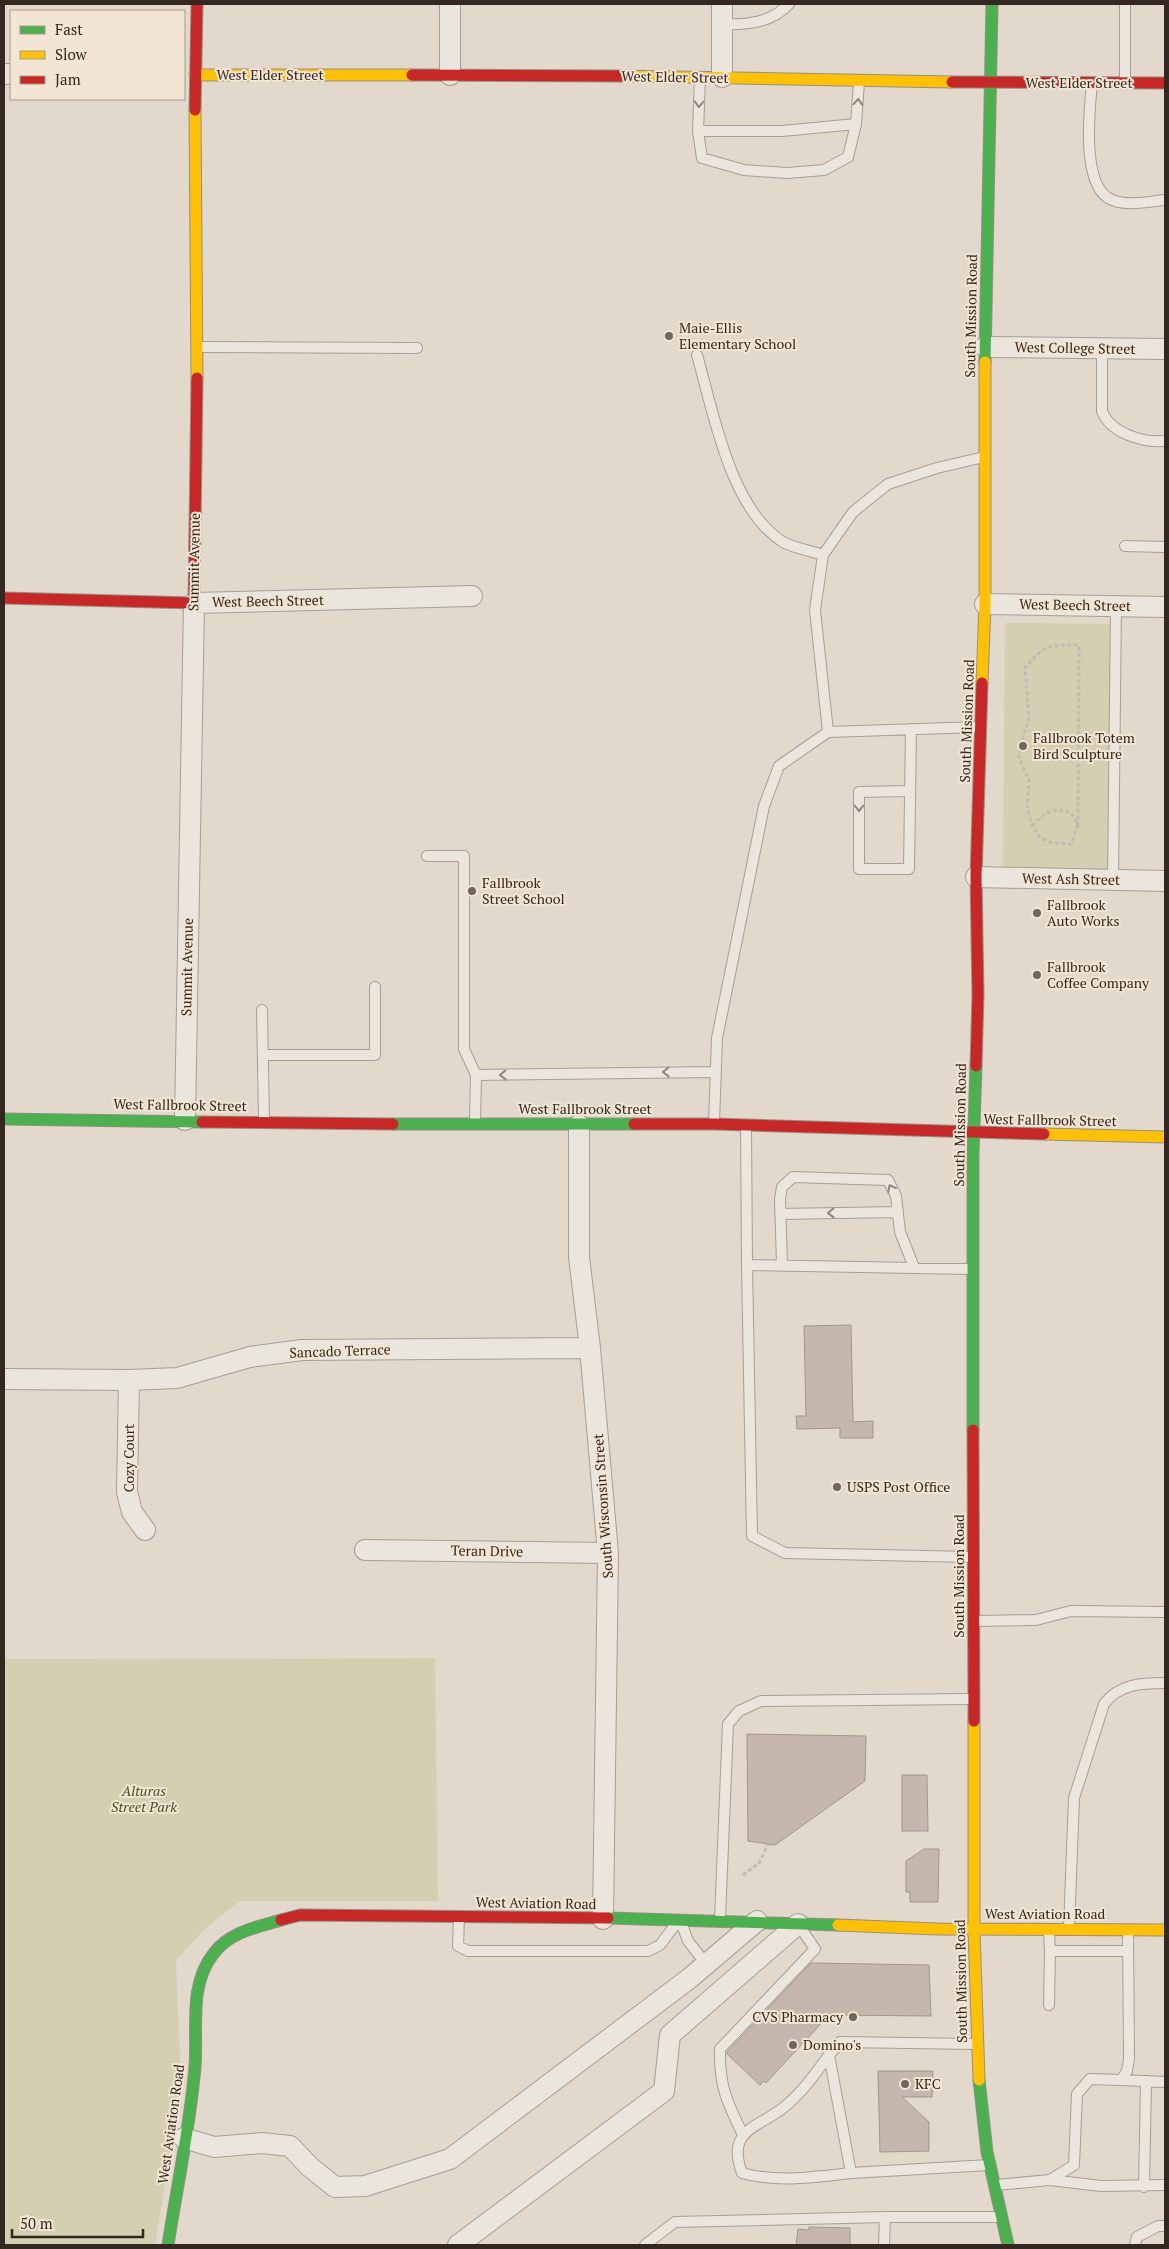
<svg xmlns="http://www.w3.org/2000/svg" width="1169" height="2249" viewBox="0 0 1169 2249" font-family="'PT Serif',serif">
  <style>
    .green { fill: #d3cfb0 }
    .building { fill: #c5b7ad; stroke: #a1958c }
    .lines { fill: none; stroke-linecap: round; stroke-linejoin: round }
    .lane-casing { stroke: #a79e95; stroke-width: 12 }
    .street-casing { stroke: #a79e95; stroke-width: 22 }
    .fast-casing { stroke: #968e85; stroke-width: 13 }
    .slow-casing { stroke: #968e85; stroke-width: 13 }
    .jam-casing { stroke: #968e85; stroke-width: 13 }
    .path { stroke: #c2bbb4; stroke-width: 3; stroke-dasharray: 4 2.5; stroke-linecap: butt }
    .lane { stroke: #eae5dd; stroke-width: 10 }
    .street { stroke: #eae5dd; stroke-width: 20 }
    .fast { stroke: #4caf50; stroke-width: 11 }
    .slow { stroke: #ffc107; stroke-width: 11 }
    .jam { stroke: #c62828; stroke-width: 11 }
    .oneway { stroke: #8f867e }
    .poi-dot { fill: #71655c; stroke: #f2e5d3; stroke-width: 2 }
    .labels { text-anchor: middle; stroke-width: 4; stroke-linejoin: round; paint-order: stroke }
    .street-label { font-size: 14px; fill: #34271f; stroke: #f2e5d3 }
    .poi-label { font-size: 14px; fill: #34271f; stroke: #f2e5d3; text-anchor: start }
    .park-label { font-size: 14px; font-style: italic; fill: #494e27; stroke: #f2e5d3 }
  </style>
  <rect width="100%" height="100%" fill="#e2d9cc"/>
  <path class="green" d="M 1005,623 L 1111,624 L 1109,870 L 1003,869 Z
    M 435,1658 L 438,1901 L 240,1901 L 207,1927 L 176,1960 L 181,2085 L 155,2245 L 4,2245 L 4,1659 Z"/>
  <path class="building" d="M 851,1325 L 853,1422 L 873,1421 L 873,1438 L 840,1438 L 840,1428 L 797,1429 L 796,1416 L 806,1416 L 804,1326 Z
    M 747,1734 L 866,1736 L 865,1781 L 775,1845 L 748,1841 Z
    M 902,1775 L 927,1775 L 928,1831 L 902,1831 Z
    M 924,1849 L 939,1849 L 938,1902 L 910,1902 L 910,1892 L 906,1892 L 906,1861 Z
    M 811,1963 L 929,1965 L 931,2016 L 829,2015 L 766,2083 L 764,2081 L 760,2085 L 727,2054 L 727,2052 Z
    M 878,2071 L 933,2071 L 932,2097 L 902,2097 L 929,2122 L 929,2151 L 880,2152 Z
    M 809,2227 L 850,2228 L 850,2245 L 796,2245 L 798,2229 L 809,2230 Z"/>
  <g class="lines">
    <g class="lane-casing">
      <path id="lane" d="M 1125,4 L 1125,82
        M 722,24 C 747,25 771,23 789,4
        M 700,78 L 698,131 L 702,158 L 744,170 L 787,173 L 824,170 L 848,157 L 856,124 L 859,82
        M 1092,84 C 1089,112 1082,181 1108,198 C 1123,207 1148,202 1165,200
        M 698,131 L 782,131 L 856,124
        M 198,347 L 417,348
        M 1102,348 L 1102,411 C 1110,433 1143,443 1165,441
        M 697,355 C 713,411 730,509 783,542 C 794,548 811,551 823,555
        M 1125,546 L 1165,547
        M 828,732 L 815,610 L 823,555 L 853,512 L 888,484 L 937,468 L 984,457
        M 909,791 L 859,792 L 859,869 L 909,869 L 911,729
        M 427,856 L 464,856 L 464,1049 L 476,1075
        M 1113,880 L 1116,606
        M 262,1010 L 264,1120
        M 263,1055 L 375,1055 L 375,987
        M 475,1123 L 476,1075 L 715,1072
        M 714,1123 L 717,1038 L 764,806 L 779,766 L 828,732 L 979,727
        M 746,1126 L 747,1265 L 971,1269
        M 780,1214 L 898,1212
        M 747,1265 L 752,1536 L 785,1553 L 972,1557
        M 782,1265 L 780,1199 L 782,1187 L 793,1177 L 888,1180 L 896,1196 L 900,1232 L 914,1267
        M 975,1621 L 1036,1620 L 1071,1611 L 1165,1612
        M 459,1917 L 458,1946 L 468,1951 L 648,1951 L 660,1945 L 678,1921
        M 720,1919 L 728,1724 L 739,1711 L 761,1701 L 973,1699
        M 681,1922 L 688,1941 L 706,1964
        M 1069,1928 L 1074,1798 L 1104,1704 C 1119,1684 1141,1683 1165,1683
        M 1049,1931 L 1050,1951 L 1128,1951
        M 1049,2005 L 1050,1951
        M 976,2044 L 840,2042 L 829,2055 L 851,2173 L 989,2165
        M 829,2055 C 815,2074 802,2093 783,2108 C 757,2128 726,2130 742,2173 C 777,2183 815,2177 851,2173
        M 1121,2080 L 1165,2082
        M 743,2135 C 727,2102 719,2086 720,2049 L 815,1949 L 800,1927
        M 1050,2180 L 1101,2186 L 1165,2185
        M 996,2185 L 1050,2180 L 1074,2165 L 1077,2094 L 1090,2079 L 1121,2080 L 1127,2071 L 1129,2059 L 1128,1930
        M 1144,2187 L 1146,2081
        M 645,2245 L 675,2222 L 885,2217
        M 884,2245 L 885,2217 L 1001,2217
        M 1135,2245 L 1137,2237 L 1158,2226 L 1165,2226"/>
    </g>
    <g class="street-casing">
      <path id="street" d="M 4,74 L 11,74
        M 450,75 L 450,4
        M 722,77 L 722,4
        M 985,347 L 1165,349
        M 985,604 L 1165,607
        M 976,877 L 1165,881
        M 185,1120 L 194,603 L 472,596
        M 579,1125 L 579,1257 L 590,1348 L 608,1553 L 603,1919
        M 4,1379 L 129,1380 L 177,1378 L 250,1357 L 302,1350 L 590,1348
        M 129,1380 L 127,1492 L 132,1512 L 145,1530
        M 365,1550 L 608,1553
        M 184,2138 L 214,2147 L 262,2143 L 290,2146 L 310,2167 L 335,2187 L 365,2186 L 450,2159 L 690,1978 L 757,1921
        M 458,2245 L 664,2091 L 670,2035 L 798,1924"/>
    </g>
    <g class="fast-casing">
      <path id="fast" d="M 985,362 L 992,4
        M 4,1119 L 202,1122
        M 393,1124 L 634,1124
        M 973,1430 L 973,1157 L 976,1066
        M 608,1918 L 838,1925
        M 979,2080 L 987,2152 L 1008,2245
        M 168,2245 C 177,2186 190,2127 195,2067 C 198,2029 188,1985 214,1953 C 230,1932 257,1927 281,1920"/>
    </g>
    <g class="slow-casing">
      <path id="slow" d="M 195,75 L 412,75
        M 621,76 L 952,82
        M 195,110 L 197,378
        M 982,683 L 985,604 L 985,362
        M 1044,1134 L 1165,1137
        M 974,1721 L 974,1929 L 979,2080
        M 838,1925 L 937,1929 L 1165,1930"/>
    </g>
    <g class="jam-casing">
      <path id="jam" d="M 412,75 L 621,76
        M 952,82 L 1165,83
        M 195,110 L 197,4
        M 4,598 L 194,603 L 197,378
        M 976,1066 L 978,995 L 976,877 L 982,683
        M 202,1122 L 393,1124
        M 634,1124 L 714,1124 L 1044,1134
        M 973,1430 L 974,1721
        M 281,1920 L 300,1915 L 608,1918"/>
    </g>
    <path class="path" d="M 1032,826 C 1044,813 1054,806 1071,813 L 1078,825 L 1071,844 L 1048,842 L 1039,836 L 1032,826 L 1027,807 L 1029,780 L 1019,758 L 1021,743 L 1029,718 L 1025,668 C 1045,644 1049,645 1079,645 L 1078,825
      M 743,1875 L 759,1863 L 768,1844"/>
    <use href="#lane" class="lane"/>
    <use href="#street" class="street"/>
    <use href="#fast" class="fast"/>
    <use href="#slow" class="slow"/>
    <use href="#jam" class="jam"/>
  </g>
  <defs><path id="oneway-chevron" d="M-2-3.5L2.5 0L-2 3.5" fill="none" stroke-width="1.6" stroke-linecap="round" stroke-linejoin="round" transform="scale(1.25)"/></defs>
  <g class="oneway">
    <use href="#oneway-chevron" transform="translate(858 102) rotate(-86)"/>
    <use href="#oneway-chevron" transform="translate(699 104) rotate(92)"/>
    <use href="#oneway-chevron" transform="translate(859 808) rotate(90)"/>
    <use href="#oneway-chevron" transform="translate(666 1072) rotate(179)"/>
    <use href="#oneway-chevron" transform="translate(503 1075) rotate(179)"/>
    <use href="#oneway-chevron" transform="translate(891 1188) rotate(-118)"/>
    <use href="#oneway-chevron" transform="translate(831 1213) rotate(179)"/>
  </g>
  <g class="poi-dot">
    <circle cx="669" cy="336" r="5"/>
    <circle cx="1023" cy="746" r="5"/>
    <circle cx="472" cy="891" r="5"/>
    <circle cx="1037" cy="913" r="5"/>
    <circle cx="1037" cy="975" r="5"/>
    <circle cx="837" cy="1487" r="5"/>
    <circle cx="853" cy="2017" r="5"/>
    <circle cx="793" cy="2045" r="5"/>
    <circle cx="905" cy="2084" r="5"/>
  </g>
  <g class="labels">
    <g class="street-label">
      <text x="270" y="80">West Elder Street</text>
      <text transform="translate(675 77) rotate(1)" y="5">West Elder Street</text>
      <text x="1079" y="88">West Elder Street</text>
      <text transform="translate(971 316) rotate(-89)" y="5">South Mission Road</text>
      <text transform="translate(1075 348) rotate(1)" y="5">West College Street</text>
      <text transform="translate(194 562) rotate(-89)" y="5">Summit Avenue</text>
      <text transform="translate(268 601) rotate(-1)" y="5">West Beech Street</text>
      <text transform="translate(1075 605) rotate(1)" y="5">West Beech Street</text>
      <text transform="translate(967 721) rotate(-88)" y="5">South Mission Road</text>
      <text transform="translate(1071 879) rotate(1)" y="5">West Ash Street</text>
      <text transform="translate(187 967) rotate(-89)" y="5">Summit Avenue</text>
      <text transform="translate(180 1105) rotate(1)" y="5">West Fallbrook Street</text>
      <text x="585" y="1114">West Fallbrook Street</text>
      <text transform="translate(1050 1120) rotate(1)" y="5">West Fallbrook Street</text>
      <text transform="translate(960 1125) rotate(-89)" y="5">South Mission Road</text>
      <text transform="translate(340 1351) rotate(-2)" y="5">Sancado Terrace</text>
      <text transform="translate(129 1458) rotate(-90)" y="5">Cozy Court</text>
      <text transform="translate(603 1506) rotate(-94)" y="5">South Wisconsin Street</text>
      <text transform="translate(487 1551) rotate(1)" y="5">Teran Drive</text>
      <text transform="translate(959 1576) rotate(-90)" y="5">South Mission Road</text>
      <text transform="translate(536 1903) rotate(1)" y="5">West Aviation Road</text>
      <text x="1045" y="1919">West Aviation Road</text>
      <text transform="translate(961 1981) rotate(-91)" y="5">South Mission Road</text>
      <text transform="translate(171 2124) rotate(-82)" y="5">West Aviation Road</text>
    </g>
    <g class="poi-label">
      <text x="679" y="333">Maie-Ellis<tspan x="679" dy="16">Elementary School</tspan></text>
      <text x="1033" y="743">Fallbrook Totem<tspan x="1033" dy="16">Bird Sculpture</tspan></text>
      <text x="482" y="888">Fallbrook<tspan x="482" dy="16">Street School</tspan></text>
      <text x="1047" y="910">Fallbrook<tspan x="1047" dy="16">Auto Works</tspan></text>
      <text x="1047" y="972">Fallbrook<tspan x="1047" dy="16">Coffee Company</tspan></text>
      <text x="847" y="1492">USPS Post Office</text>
      <text x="843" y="2022" text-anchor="end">CVS Pharmacy</text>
      <text x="803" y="2050">Domino's</text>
      <text x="915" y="2089">KFC</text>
    </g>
    <g class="park-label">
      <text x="144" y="1796">Alturas<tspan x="144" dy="16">Street Park</tspan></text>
    </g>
  </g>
  <rect width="1169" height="2249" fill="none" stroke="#34271f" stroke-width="10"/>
  <rect x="10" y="10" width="175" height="90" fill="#f2e5d3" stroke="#a6998b"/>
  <rect x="20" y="26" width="25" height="8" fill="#4caf50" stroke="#a6998b"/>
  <text x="55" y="35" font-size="15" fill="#34271f">Fast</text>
  <rect x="20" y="51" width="25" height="8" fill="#ffc107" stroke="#a6998b"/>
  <text x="55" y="60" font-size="15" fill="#34271f">Slow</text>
  <rect x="20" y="76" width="25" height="8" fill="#c62828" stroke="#a6998b"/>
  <text x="55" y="85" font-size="15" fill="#34271f">Jam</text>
  <path d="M12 2229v8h131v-8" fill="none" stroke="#34271f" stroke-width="2.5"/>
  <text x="20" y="2229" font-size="15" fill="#34271f" stroke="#f2e5d3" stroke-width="4" paint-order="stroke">50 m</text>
</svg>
